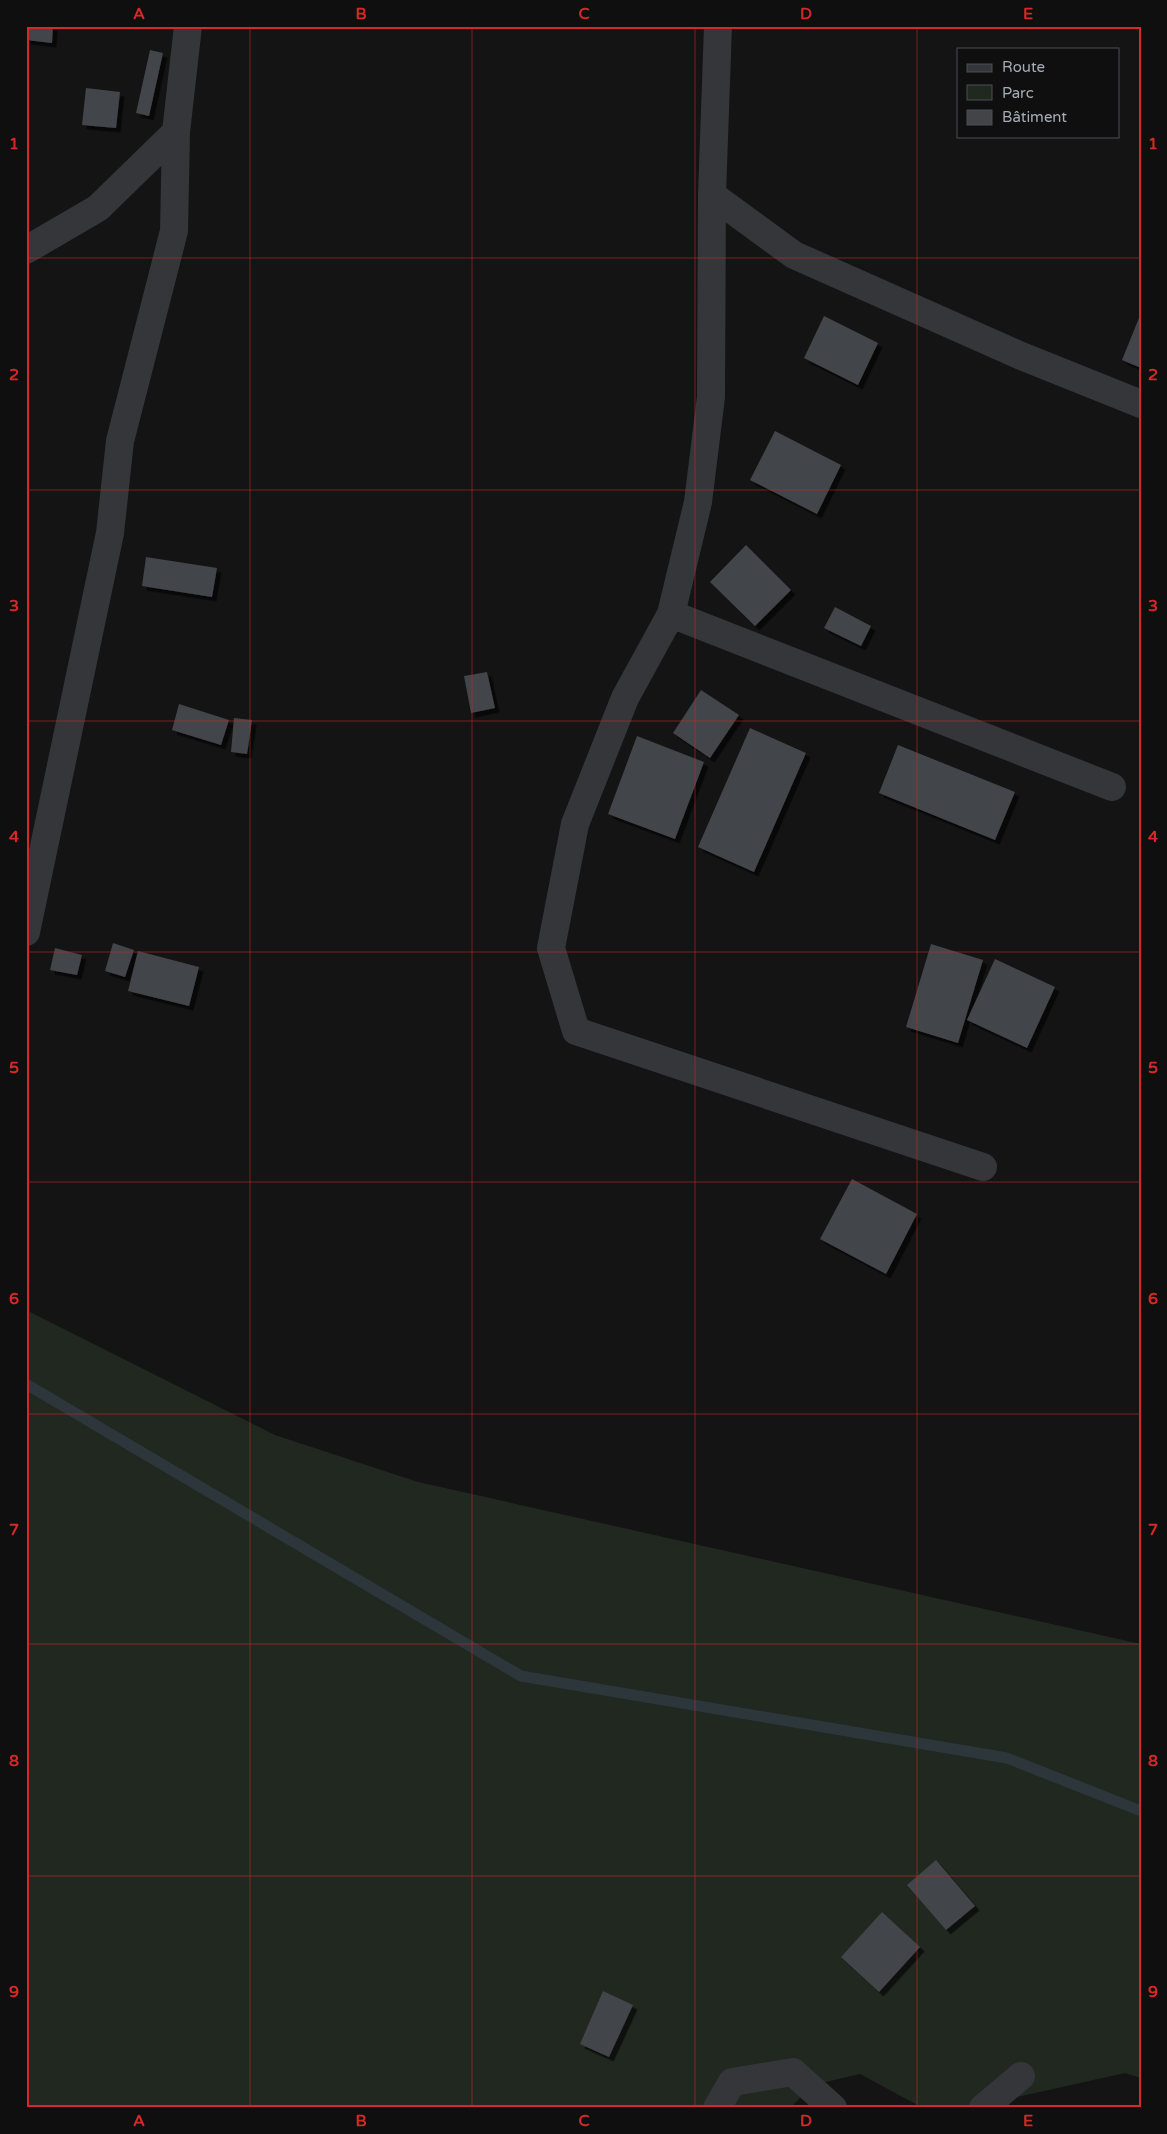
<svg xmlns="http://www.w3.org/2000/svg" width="1167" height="2134" viewBox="0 0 1167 2134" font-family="'Varela Round',sans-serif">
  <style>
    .green { fill: #202820 }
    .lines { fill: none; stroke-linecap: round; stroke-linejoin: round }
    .stream { stroke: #2c363b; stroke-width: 11 }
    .building { fill: #434448; filter: url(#shadow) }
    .minor { stroke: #35363a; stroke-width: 28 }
    .grid { fill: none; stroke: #d62828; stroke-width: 1; stroke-opacity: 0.55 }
    .neatline { fill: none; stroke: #d62828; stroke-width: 2 }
    .grid-label { font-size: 16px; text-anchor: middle; font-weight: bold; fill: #d62828 }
  </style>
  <defs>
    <filter id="shadow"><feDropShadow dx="4.5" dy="4.5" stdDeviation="0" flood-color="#0009"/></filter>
  </defs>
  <rect width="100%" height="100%" fill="#141415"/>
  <path class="green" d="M 26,1310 L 275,1435 L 418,1482 L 1141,1644 L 1141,2078 L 1125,2073 L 967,2108 L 923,2108 L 860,2074 L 813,2085 L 790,2108 L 26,2108 Z"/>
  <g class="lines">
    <path class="stream" d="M 26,1384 L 521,1676 L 1007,1758 L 1141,1811"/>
  </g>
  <path class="building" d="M 26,26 L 53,26 L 52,43 L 26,40 Z
    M 150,50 L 163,53 L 149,116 L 136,113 Z
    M 86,88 L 120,92 L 116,128 L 82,125 Z
    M 1141,313 L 1141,368 L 1122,360 Z
    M 824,316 L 878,343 L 858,385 L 804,358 Z
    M 775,431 L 841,465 L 817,514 L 750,480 Z
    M 746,545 L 791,590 L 755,626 L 710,582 Z
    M 146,557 L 217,568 L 212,597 L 142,586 Z
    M 835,607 L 871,626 L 861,646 L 824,628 Z
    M 487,672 L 495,708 L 471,713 L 464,676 Z
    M 701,690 L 739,715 L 710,758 L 673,733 Z
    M 179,704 L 229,720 L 221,745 L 172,730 Z
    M 234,718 L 252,720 L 247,754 L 231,752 Z
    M 750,728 L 806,753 L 754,872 L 698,847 Z
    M 637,736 L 704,762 L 675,839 L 608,814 Z
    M 898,745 L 1015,792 L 995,840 L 879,793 Z
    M 113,943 L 134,950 L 125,977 L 105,971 Z
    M 931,944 L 983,960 L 958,1043 L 906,1027 Z
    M 55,948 L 82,955 L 77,975 L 50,970 Z
    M 138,951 L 199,967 L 189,1006 L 128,991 Z
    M 995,959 L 1055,987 L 1027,1048 L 967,1020 Z
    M 852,1179 L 917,1214 L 886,1274 L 820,1239 Z
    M 936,1860 L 975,1906 L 946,1930 L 907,1885 Z
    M 882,1912 L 920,1947 L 879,1992 L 841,1957 Z
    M 603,1991 L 633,2005 L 609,2057 L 580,2044 Z"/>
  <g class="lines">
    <path class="minor" d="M 718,26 L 712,195 L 711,397 L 698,502 L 671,614 L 625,698 L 575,824 L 551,948 L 576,1031 L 983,1167
      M 712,195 L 794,255 L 1019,355 L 1141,404
      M 26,250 L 98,208 L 176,132
      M 671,614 L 1112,787
      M 26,932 L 110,533 L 120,441 L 174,231 L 176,132 L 188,26
      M 717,2108 L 732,2082 L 793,2072 L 833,2108
      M 983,2108 L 1021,2076"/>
  </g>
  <path class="grid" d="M 250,26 L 250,2108M 472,26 L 472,2108M 695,26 L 695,2108M 917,26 L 917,2108M 26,258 L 1141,258M 26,490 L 1141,490M 26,721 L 1141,721M 26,952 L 1141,952M 26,1182 L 1141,1182M 26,1414 L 1141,1414M 26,1644 L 1141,1644M 26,1876 L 1141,1876"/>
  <rect width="1167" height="2134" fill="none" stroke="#0f0f10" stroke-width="55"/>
  <rect x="957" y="48" width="162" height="90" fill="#0f0f10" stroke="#4b4e52"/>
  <rect x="967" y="64" width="25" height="8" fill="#35363a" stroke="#4b4e52"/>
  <text x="1002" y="72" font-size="15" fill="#a6acb6">Route</text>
  <rect x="967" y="85" width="25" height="15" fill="#202820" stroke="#4b4e52"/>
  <text x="1002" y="98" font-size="15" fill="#a6acb6">Parc</text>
  <rect x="967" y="110" width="25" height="15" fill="#434448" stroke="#4b4e52"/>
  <text x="1002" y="122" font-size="15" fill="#a6acb6">Bâtiment</text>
  <rect x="28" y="28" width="1112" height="2078" class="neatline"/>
  <g class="grid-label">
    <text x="139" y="19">A</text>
    <text x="361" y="19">B</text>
    <text x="584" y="19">C</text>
    <text x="806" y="19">D</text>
    <text x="1028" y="19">E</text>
    <text x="14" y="149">1</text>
    <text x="1153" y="149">1</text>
    <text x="14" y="380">2</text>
    <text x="1153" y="380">2</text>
    <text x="14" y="611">3</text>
    <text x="1153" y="611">3</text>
    <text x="14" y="842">4</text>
    <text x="1153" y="842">4</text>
    <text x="14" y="1073">5</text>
    <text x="1153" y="1073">5</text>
    <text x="14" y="1304">6</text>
    <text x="1153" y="1304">6</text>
    <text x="14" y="1535">7</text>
    <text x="1153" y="1535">7</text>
    <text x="14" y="1766">8</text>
    <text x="1153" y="1766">8</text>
    <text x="14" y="1997">9</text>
    <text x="1153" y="1997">9</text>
    <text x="139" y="2126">A</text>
    <text x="361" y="2126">B</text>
    <text x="584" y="2126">C</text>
    <text x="806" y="2126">D</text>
    <text x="1028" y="2126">E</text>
  </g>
</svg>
